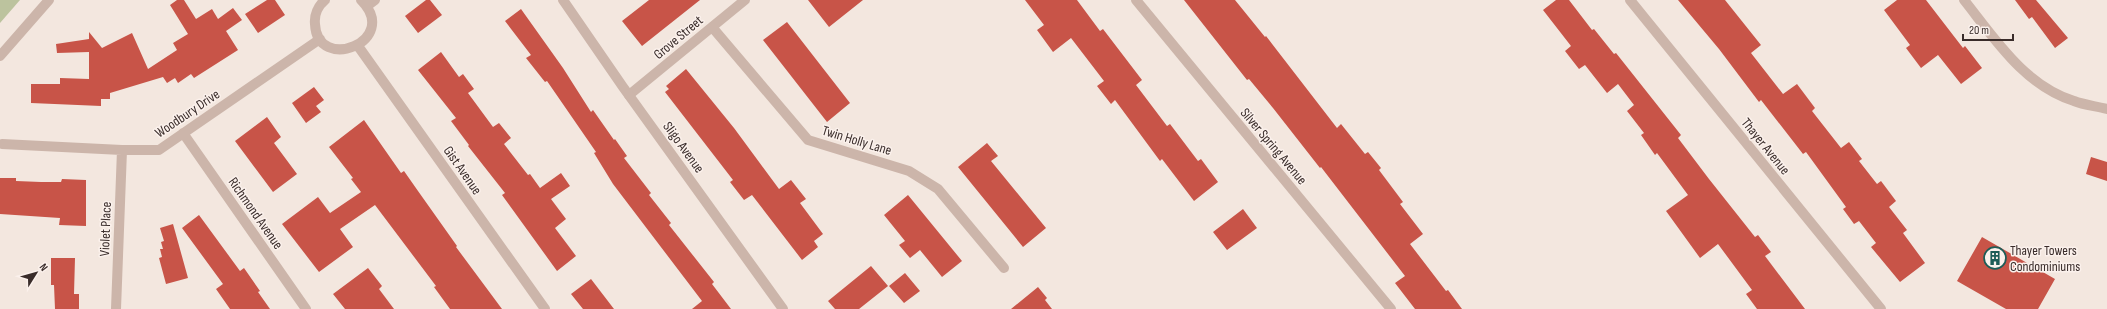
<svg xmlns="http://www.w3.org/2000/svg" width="2107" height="309" viewBox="0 0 2107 309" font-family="'Sofia Sans Condensed',sans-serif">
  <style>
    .green { fill: #bcc39e }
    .building { fill: #c85448 }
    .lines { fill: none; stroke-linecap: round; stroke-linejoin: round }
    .minor { stroke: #ccb5aa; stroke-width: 10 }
    .tertiary { stroke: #ccb5aa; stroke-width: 10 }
    .labels { text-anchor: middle; stroke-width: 3; stroke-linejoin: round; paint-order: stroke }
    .street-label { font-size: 14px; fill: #392c2a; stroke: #fbf1ec }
    .poi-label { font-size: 14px; fill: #392c2a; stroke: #fbf1ec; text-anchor: start }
  </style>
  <rect width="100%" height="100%" fill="#f3e7df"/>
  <path class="green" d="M 0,0 L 20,0 L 0,23 Z"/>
  <path class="building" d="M 177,0 L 184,0 L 196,19 L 212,9 L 218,19 L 233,8 L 242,20 L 226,31 L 238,50 L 194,78 L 191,74 L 178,83 L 175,78 L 167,83 L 163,77 L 110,93 L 110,99 L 101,99 L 101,106 L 31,103 L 31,84 L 60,84 L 60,78 L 89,79 L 89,52 L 57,53 L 56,44 L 89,39 L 89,32 L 102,48 L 132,33 L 148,69 L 177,50 L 173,43 L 188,34 L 170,5 Z
    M 267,0 L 275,0 L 285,15 L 258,33 L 245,14 Z
    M 426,0 L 430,0 L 442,15 L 418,33 L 405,16 Z
    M 649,0 L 700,0 L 642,46 L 622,21 Z
    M 808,0 L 863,0 L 829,27 Z
    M 1025,0 L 1077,0 L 1100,31 L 1103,29 L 1142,80 L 1136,85 L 1167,126 L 1170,124 L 1198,161 L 1201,159 L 1218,182 L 1194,201 L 1162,159 L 1160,161 L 1115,100 L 1111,104 L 1097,86 L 1104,81 L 1071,38 L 1053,52 L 1037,30 L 1044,25 Z
    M 1184,0 L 1235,0 L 1265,37 L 1266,36 L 1337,128 L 1341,124 L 1365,154 L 1368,152 L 1381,168 L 1379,170 L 1403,202 L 1400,204 L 1423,234 L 1410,244 L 1446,291 L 1448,290 L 1462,309 L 1415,309 L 1395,283 L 1405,276 L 1321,167 L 1320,168 L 1273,108 L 1249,79 L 1247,80 Z
    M 1556,0 L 1569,0 L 1592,30 L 1594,29 L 1614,54 L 1616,53 L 1681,135 L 1678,138 L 1709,179 L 1755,237 L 1758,235 L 1771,252 L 1765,256 L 1805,309 L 1757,309 L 1746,294 L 1752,290 L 1718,244 L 1700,258 L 1666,211 L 1688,195 L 1657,153 L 1655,155 L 1641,135 L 1644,133 L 1627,111 L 1634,105 L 1618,84 L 1607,93 L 1585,65 L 1579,69 L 1565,51 L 1571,46 L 1543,10 Z
    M 1678,0 L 1725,0 L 1761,45 L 1751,53 L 1783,94 L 1797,84 L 1815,108 L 1812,111 L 1841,148 L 1849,142 L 1862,159 L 1859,161 L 1877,184 L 1881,181 L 1896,201 L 1889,207 L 1907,230 L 1903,233 L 1925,263 L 1900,282 L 1871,247 L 1876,243 L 1859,221 L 1854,224 L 1843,209 L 1846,207 L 1806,152 L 1803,154 L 1761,100 L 1759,102 L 1719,49 Z
    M 1897,0 L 1926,0 L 1963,48 L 1965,46 L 1982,68 L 1961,84 L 1938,55 L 1921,68 L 1906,48 L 1910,45 L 1884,10 Z
    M 2015,0 L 2036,0 L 2068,38 L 2055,48 L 2032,17 L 2029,19 Z
    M 521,9 L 563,68 L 591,112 L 593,110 L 614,140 L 615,139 L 627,156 L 624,158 L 651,193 L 649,195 L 671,223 L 669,225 L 714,282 L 712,284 L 731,309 L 692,309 L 702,301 L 613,184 L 594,153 L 596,152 L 547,81 L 545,82 L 526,58 L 531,55 L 505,21 Z
    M 787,22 L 850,103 L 827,122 L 763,40 Z
    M 441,52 L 459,77 L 463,74 L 474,89 L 468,93 L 493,127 L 499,123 L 511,138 L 504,144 L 528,175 L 530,174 L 540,188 L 561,173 L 570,186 L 551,199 L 566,219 L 555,228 L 576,256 L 557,271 L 502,195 L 505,193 L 468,146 L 469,145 L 451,121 L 456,118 L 418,70 Z
    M 686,69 L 734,128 L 779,189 L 791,180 L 806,199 L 800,203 L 823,234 L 814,241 L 818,247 L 802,260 L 752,195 L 744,200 L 730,182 L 733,180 L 665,92 L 669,89 L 666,86 Z
    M 314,87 L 324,100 L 316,106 L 321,112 L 306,123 L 292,103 Z
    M 267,117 L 281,137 L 274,143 L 297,174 L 273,192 L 235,141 Z
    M 364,120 L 401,173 L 404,171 L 418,191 L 457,246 L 456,247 L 502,309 L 450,309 L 434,287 L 436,286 L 375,205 L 340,229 L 353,247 L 319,272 L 282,224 L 318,197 L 330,213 L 361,192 L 351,179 L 353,178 L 329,147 Z
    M 987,143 L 998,156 L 991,161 L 1046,228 L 1023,247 L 958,167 Z
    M 2091,157 L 2107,162 L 2107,181 L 2086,174 Z
    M 0,178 L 16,178 L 16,181 L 41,182 L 61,182 L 62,179 L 86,180 L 86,226 L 59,225 L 60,218 L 0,214 Z
    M 908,195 L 962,261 L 942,277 L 920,250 L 910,258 L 899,245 L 905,241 L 884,215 Z
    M 1243,209 L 1257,228 L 1227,250 L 1213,232 Z
    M 199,215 L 240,271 L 244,268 L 260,291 L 258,292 L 270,309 L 230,309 L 216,289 L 223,284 L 182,228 Z
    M 173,224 L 188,278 L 166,284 L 159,258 L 162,257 L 160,249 L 163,249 L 161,242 L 164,241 L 160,228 Z
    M 1982,237 L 2055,279 L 2038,309 L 2006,309 L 1957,281 Z
    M 51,258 L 75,258 L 74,294 L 79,294 L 79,309 L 55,309 L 54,285 L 51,285 Z
    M 871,266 L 888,286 L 859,309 L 835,309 L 828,301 Z
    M 368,268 L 382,286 L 379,289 L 394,309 L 345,309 L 333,294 Z
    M 905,273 L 920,291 L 904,303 L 889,286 Z
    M 591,279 L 614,309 L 583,309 L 571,294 Z
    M 1038,287 L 1047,298 L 1045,300 L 1052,309 L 1011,309 Z"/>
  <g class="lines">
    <path class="minor" d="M 325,0 C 318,6 314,15 315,24 C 317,74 402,41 361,0
      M 1136,0 L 1391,309
      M 1630,0 L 1881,309
      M 1964,0 C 1995,39 2024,85 2074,101 C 2084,105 2096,106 2107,109
      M 367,6 L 375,0
      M 712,27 L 808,140 L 909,171 L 938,189 L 1004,268
      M 358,46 L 545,309
      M 629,95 L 745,0
      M 183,133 L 306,309
      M 2,144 L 122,150 L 159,150 L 320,39
      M 116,309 L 122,150"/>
    <path class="tertiary" d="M 563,0 L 623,87 L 783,309
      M 0,56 L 49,0"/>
  </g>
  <defs>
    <g id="building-ring" transform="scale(1.15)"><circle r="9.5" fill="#fbf1ec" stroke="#1e5c57" stroke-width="1.5"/><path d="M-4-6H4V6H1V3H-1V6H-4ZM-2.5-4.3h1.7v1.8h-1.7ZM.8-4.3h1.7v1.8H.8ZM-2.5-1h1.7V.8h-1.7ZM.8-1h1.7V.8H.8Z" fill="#1e5c57"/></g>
  </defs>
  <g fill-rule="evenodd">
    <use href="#building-ring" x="1995" y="258"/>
  </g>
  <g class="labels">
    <g class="street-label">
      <text transform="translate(678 37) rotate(-40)" y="5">Grove Street</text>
      <text transform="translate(187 113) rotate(-34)" y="5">Woodbury Drive</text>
      <text transform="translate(857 140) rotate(17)" y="5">Twin Holly Lane</text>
      <text transform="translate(1274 146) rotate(50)" y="5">Silver Spring Avenue</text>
      <text transform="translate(1766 146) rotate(51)" y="5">Thayer Avenue</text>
      <text transform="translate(684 147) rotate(54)" y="5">Sligo Avenue</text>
      <text transform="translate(463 170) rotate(55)" y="5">Gist Avenue</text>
      <text transform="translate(256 213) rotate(55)" y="5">Richmond Avenue</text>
      <text transform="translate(105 229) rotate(-88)" y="5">Violet Place</text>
    </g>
    <g class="poi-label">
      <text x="2010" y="255">Thayer Towers<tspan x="2010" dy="16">Condominiums</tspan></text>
    </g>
  </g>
  <g transform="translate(36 273) rotate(53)" stroke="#fbf1ec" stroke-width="3" paint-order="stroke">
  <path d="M0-3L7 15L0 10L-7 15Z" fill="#392c2a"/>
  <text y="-6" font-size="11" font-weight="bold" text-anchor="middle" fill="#392c2a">N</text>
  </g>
  <path d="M1963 34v6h50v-6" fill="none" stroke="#392c2a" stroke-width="2"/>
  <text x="1969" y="34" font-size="12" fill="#392c2a" stroke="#fbf1ec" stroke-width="3" paint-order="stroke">20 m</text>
</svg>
